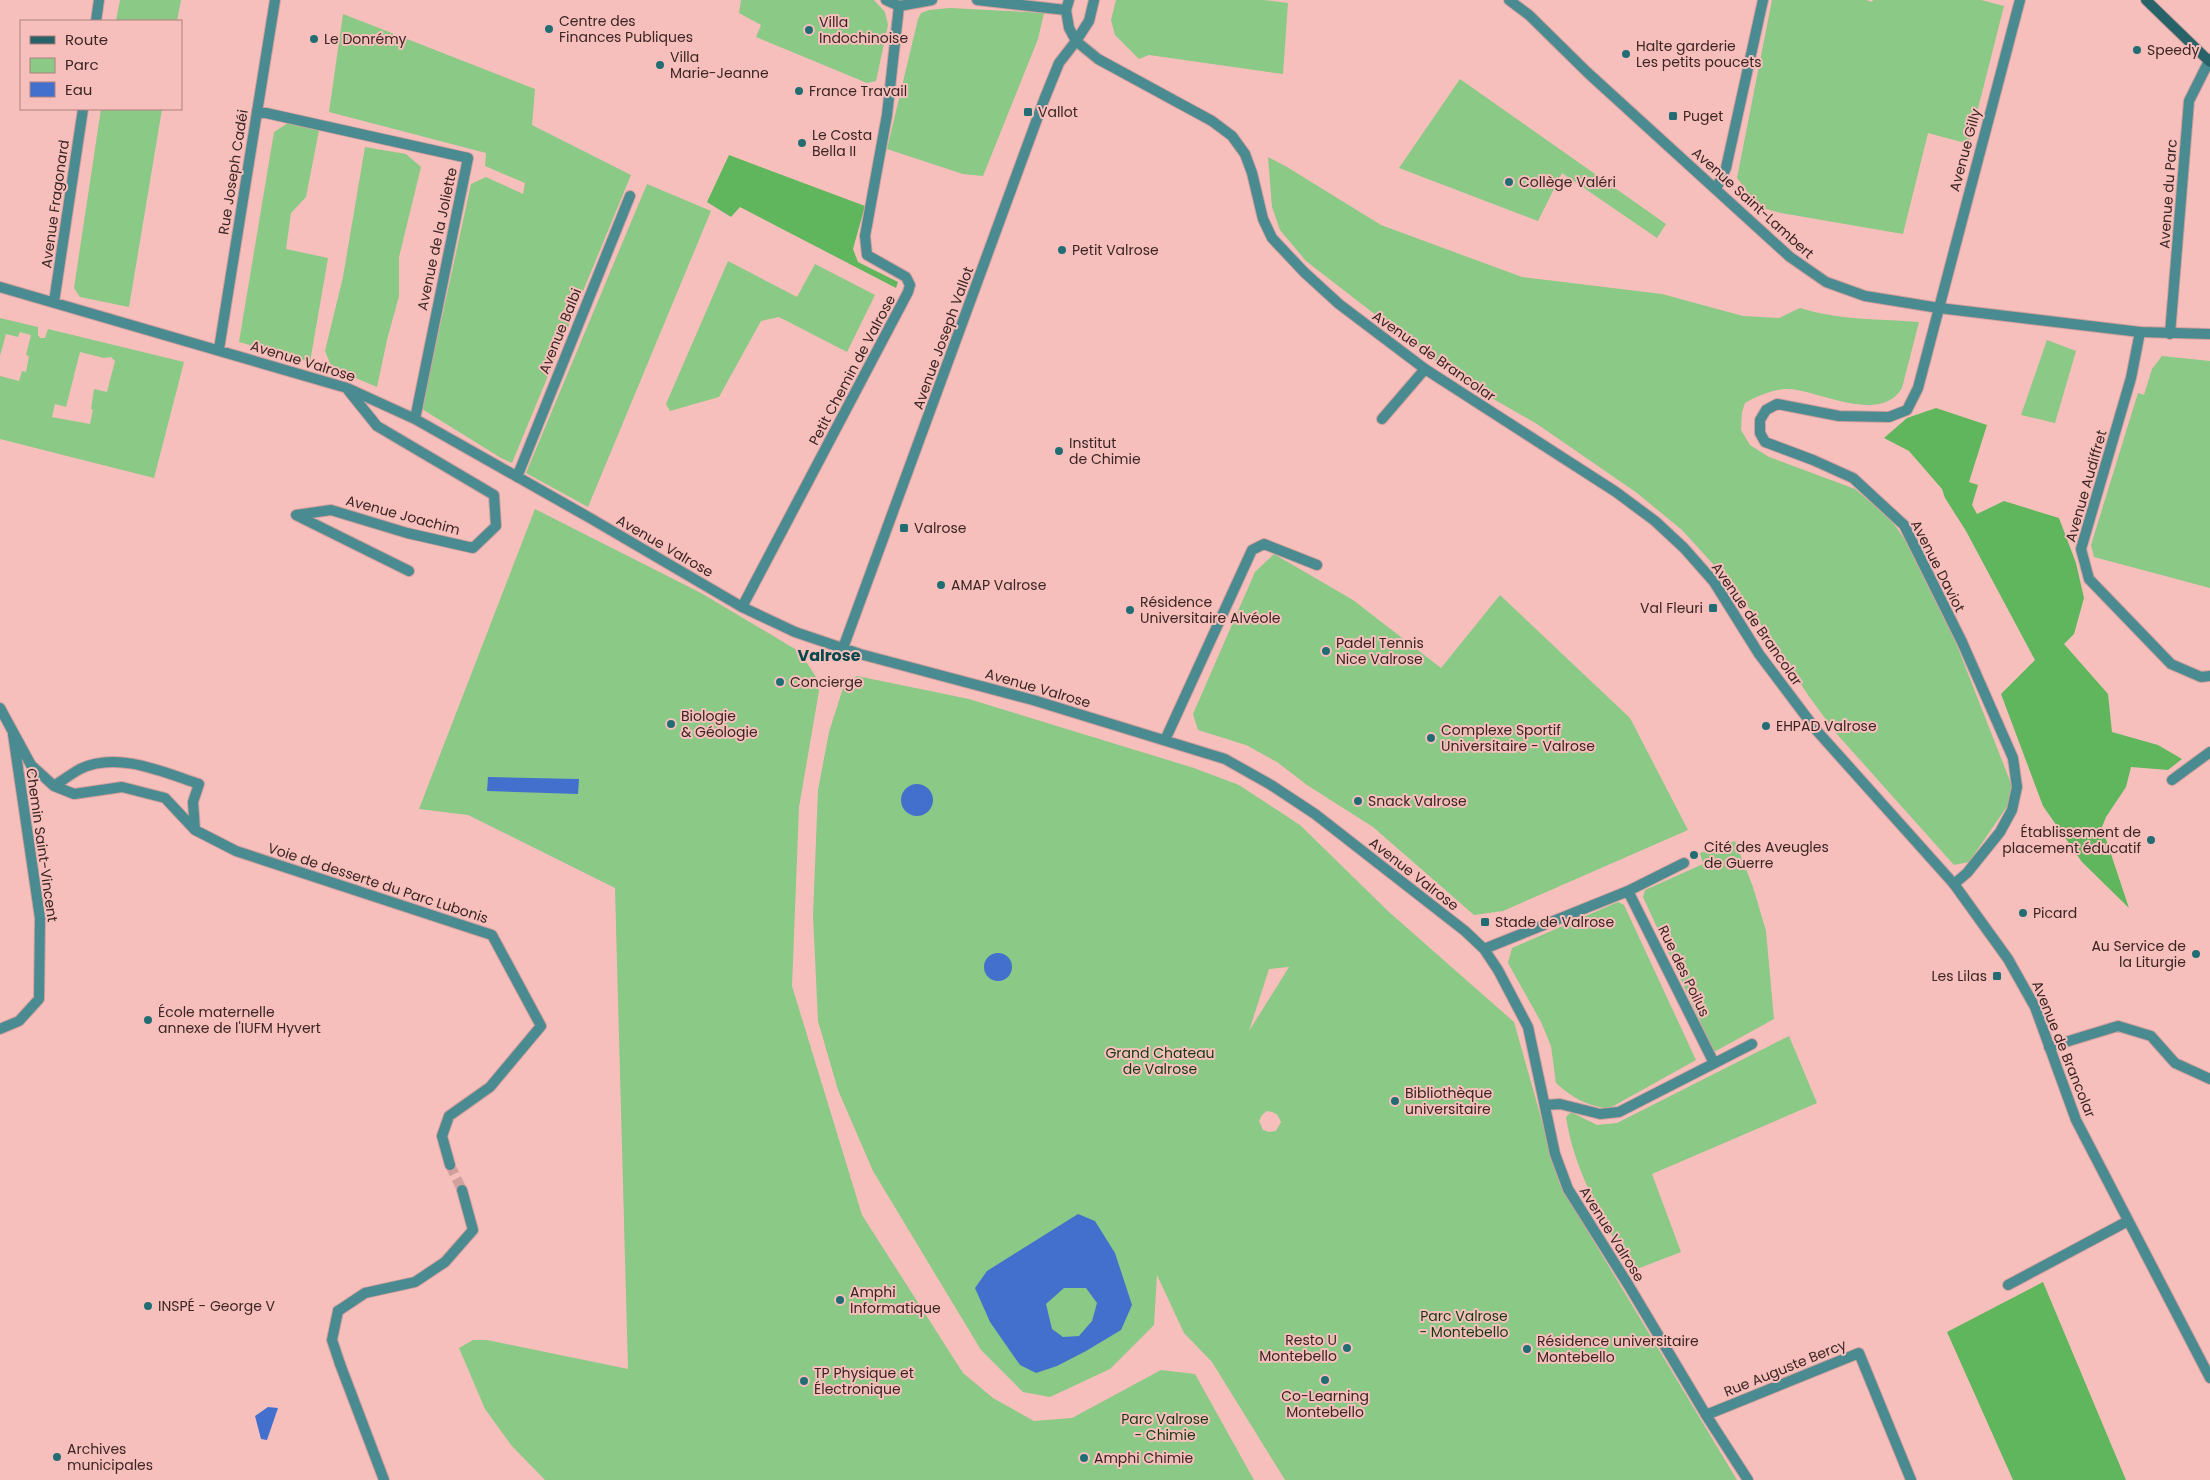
<svg xmlns="http://www.w3.org/2000/svg" width="2210" height="1480" viewBox="0 0 2210 1480" font-family="Poppins,sans-serif">
  <style>
    .green { fill: #8ac986; fill-rule: evenodd }
    .forest { fill: #5fb65c }
    .water { fill: #4470cd; fill-rule: evenodd }
    .lines { fill: none; stroke-linecap: round; stroke-linejoin: round }
    .minor-tunnel { stroke: #d1a09d; stroke-width: 10; stroke-dasharray: 10 5; stroke-linecap: butt }
    .pedestrian-casing { stroke: #d1a09d; stroke-width: 12 }
    .minor-casing { stroke: #d1a09d; stroke-width: 12 }
    .tertiary-casing { stroke: #d1a09d; stroke-width: 12 }
    .secondary-casing { stroke: #d1a09d; stroke-width: 12 }
    .pedestrian { stroke: #498b91; stroke-width: 10 }
    .minor { stroke: #498b91; stroke-width: 10 }
    .tertiary { stroke: #498b91; stroke-width: 10 }
    .secondary { stroke: #276368; stroke-width: 10 }
    .poi-dot { fill: #226d74; stroke: #f7bfbb; stroke-width: 2 }
    .labels { text-anchor: middle; stroke-width: 4; stroke-linejoin: round; paint-order: stroke }
    .poi-label { font-size: 14px; fill: #3a2524; stroke: #f7bfbb; text-anchor: start }
    .street-label { font-size: 14px; fill: #3a2524; stroke: #f7bfbb }
    .park-label { font-size: 14px; fill: #153814; stroke: #f7bfbb }
    .quarter-label { font-size: 16px; font-weight: bold; fill: #05474c; stroke: #f7bfbb }
  </style>
  <rect width="100%" height="100%" fill="#f7bfbb"/>
  <path class="green" d="M 120,0 L 181,0 L 177,21 L 116,21 Z
    M 741,0 L 874,0 L 885,12 L 888,25 L 876,81 L 867,83 L 756,37 L 761,25 L 739,13 Z
    M 1116,0 L 1264,0 L 1288,3 L 1283,74 L 1149,55 L 1139,59 L 1115,35 L 1111,20 Z
    M 1772,0 L 1866,0 L 1872,2 L 1873,0 L 1981,0 L 2004,6 L 1969,144 L 1928,133 L 1903,234 L 1781,213 L 1759,207 L 1737,178 Z
    M 950,8 L 1044,13 L 1038,39 L 983,176 L 963,174 L 887,149 L 918,19 L 921,13 L 929,10 Z
    M 343,14 L 535,89 L 532,125 L 631,175 L 512,463 L 501,458 L 422,409 L 471,184 L 486,177 L 523,194 L 525,183 L 485,166 L 486,153 L 329,112 Z
    M 1460,79 L 1666,224 L 1657,238 L 1562,173 L 1538,221 L 1399,168 Z
    M 101,109 L 162,109 L 129,307 L 80,297 L 74,288 Z
    M 288,123 L 319,130 L 306,197 L 291,213 L 286,249 L 328,258 L 310,362 L 239,342 L 274,132 Z
    M 365,147 L 406,154 L 421,167 L 399,257 L 399,296 L 387,340 L 377,387 L 332,368 L 325,351 L 343,277 Z
    M 1268,157 L 1287,167 L 1381,225 L 1522,277 L 1662,294 L 1743,316 L 1779,318 L 1800,308 C 1838,320 1879,319 1919,322 L 1902,388 C 1881,424 1822,392 1790,389 C 1775,388 1757,396 1745,403 L 1742,412 L 1741,430 L 1750,445 L 1769,457 L 1855,489 L 1892,521 L 1905,540 L 1956,643 L 2012,786 L 2008,805 L 1969,862 L 1954,865 L 1835,732 L 1808,695 L 1770,637 L 1733,586 L 1682,530 L 1637,493 L 1537,424 L 1469,385 L 1434,360 L 1306,261 L 1280,230 L 1272,207 Z
    M 647,184 L 711,211 L 588,507 L 526,473 Z
    M 728,261 L 797,297 L 815,264 L 875,295 L 847,352 L 779,317 L 761,321 L 719,397 L 670,411 L 666,404 Z
    M 0,318 L 38,327 L 38,335 L 40,338 L 45,338 L 48,329 L 184,362 L 154,478 L 0,439 L 0,376 L 19,381 L 22,371 L 26,372 L 29,356 L 26,355 L 31,335 L 20,332 L 18,337 L 6,334 L 0,356 ZM 80,352 L 104,358 L 111,357 L 115,361 L 107,392 L 94,389 L 91,409 L 93,410 L 90,424 L 52,417 L 55,404 L 66,407 Z
    M 2047,340 L 2076,351 L 2055,423 L 2021,415 Z
    M 2162,356 L 2210,361 L 2210,588 L 2094,557 L 2091,545 L 2138,393 L 2144,395 L 2152,369 Z
    M 535,509 L 701,593 L 800,652 L 816,677 L 819,691 L 799,807 L 792,986 L 862,1215 L 963,1373 L 993,1398 L 1034,1421 L 1072,1418 L 1161,1370 L 1195,1374 L 1254,1480 L 545,1480 L 511,1445 L 485,1409 L 459,1348 L 473,1340 L 487,1340 L 628,1369 L 615,888 L 468,815 L 419,809 Z
    M 1274,554 L 1353,600 L 1441,668 L 1500,595 L 1630,718 L 1688,830 L 1503,911 L 1474,915 L 1373,827 L 1307,785 L 1277,762 L 1246,745 L 1198,730 L 1193,714 L 1255,572 Z
    M 857,676 L 969,699 L 1194,768 L 1239,785 L 1300,825 L 1389,912 L 1514,1022 L 1560,1185 L 1737,1480 L 1285,1480 L 1212,1362 L 1184,1333 L 1157,1275 L 1154,1325 L 1110,1369 L 1050,1397 L 1023,1392 L 981,1350 L 873,1171 L 838,1090 L 818,1021 L 813,915 L 818,790 L 829,732 L 844,685 ZM 1288,967 L 1289,967 L 1249,1031 L 1269,969 ZM 1267,1111 C 1275,1112 1278,1114 1281,1122 L 1276,1131 L 1269,1132 L 1263,1130 L 1259,1121 L 1262,1115 Z
    M 1735,841 L 1753,887 L 1766,931 L 1774,1019 L 1714,1052 L 1643,897 L 1645,890 L 1703,864 L 1700,853 Z
    M 1618,902 L 1624,905 L 1696,1060 L 1608,1109 C 1584,1104 1574,1099 1556,1083 L 1551,1046 L 1541,1022 L 1508,963 L 1512,948 Z
    M 1789,1036 L 1817,1103 L 1652,1174 L 1681,1252 L 1637,1269 L 1628,1266 C 1603,1218 1574,1171 1566,1117 L 1571,1112 L 1597,1125 L 1617,1123 Z"/>
  <path class="forest" d="M 729,155 L 865,206 L 853,249 L 858,262 L 898,282 L 896,288 L 740,207 L 731,217 L 707,202 Z
    M 1936,408 L 1987,425 L 1969,482 L 1978,485 L 1972,505 L 1977,514 L 2004,501 L 2059,518 L 2076,563 L 2084,598 L 2074,634 L 2064,644 L 2108,694 L 2112,732 L 2158,745 L 2182,759 L 2168,770 L 2131,767 L 2126,787 L 2106,817 L 2102,827 L 2129,908 L 2082,862 L 2043,806 L 2001,694 L 2035,660 L 1966,531 L 1945,498 L 1942,489 L 1909,451 L 1884,438 L 1907,418 Z
    M 2043,1282 L 2126,1480 L 2013,1480 L 1947,1332 Z"/>
  <path class="water" d="M 488,777 L 579,779 L 578,794 L 487,791 Z
    M901 800a16 16 0 1 1 32 0a16 16 0 1 1-32 0Z
    M984 967a14 14 0 1 1 28 0a14 14 0 1 1-28 0Z
    M 1078,1214 L 1095,1221 L 1115,1253 L 1132,1305 L 1121,1330 L 1086,1351 L 1057,1366 L 1036,1373 L 1020,1365 L 990,1322 L 975,1288 L 987,1271 ZM 1064,1288 L 1086,1288 L 1097,1303 L 1092,1321 L 1079,1336 L 1063,1337 L 1052,1329 L 1046,1304 Z
    M 268,1407 L 278,1408 L 267,1440 L 261,1439 L 255,1416 Z"/>
  <g class="lines">
    <path class="minor-tunnel" d="M 450,1165 L 462,1190"/>
    <g class="pedestrian-casing">
      <path id="pedestrian" d="M 338,1311 L 332,1340 L 340,1364"/>
    </g>
    <g class="minor-casing">
      <path id="minor" d="M 886,0 L 899,6
        M 977,0 L 1066,10
        M 96,21 L 99,0
        M 257,111 L 468,158 L 415,419
        M 1716,189 L 1726,168 L 1763,0
        M 0,287 L 347,388 L 415,419 L 590,518 L 742,607 L 795,632 L 860,654 L 1033,700 L 1225,759 L 1271,785 L 1315,814 L 1465,931 L 1484,949 L 1498,970 L 1528,1027 L 1555,1154 L 1568,1189 L 1629,1286 L 1706,1415 L 1748,1480
        M 54,302 L 83,109
        M 2140,332 L 2131,378 L 2081,549 L 2089,579 L 2171,664 L 2201,677 L 2210,676
        M 2170,334 L 2189,101 L 2210,59
        M 219,349 L 275,0
        M 348,390 L 377,426 L 494,495 L 496,526 L 473,548 L 407,533 L 331,510 L 296,515 L 409,571
        M 1382,419 L 1425,369
        M 517,477 L 630,196
        M 742,607 L 908,292 L 910,285 L 906,277 L 867,255 L 865,236 L 887,115 L 899,6 L 932,0
        M 843,648 L 1044,100 L 1059,63 L 1076,41
        M 0,708 L 31,765 L 54,786 C 63,780 71,774 80,769 C 117,751 163,772 199,784 L 193,802 L 195,830
        M 1165,740 L 1252,550 L 1264,544 L 1317,565
        M 2172,780 L 2210,752
        M 54,786 L 74,794 L 122,787 L 165,798 L 195,830 L 236,851 L 492,935 L 541,1026 L 490,1087 L 449,1116 L 442,1136 L 450,1165
        M 1954,884 L 1967,873 L 2000,832 L 2012,810 L 2017,787 L 2013,758 L 1962,642 L 1904,525 L 1853,478 L 1813,460 L 1765,442 L 1760,433 L 1760,420 L 1766,410 L 1777,404 L 1839,416 L 1889,417 L 1907,410 L 1918,388 L 2020,0
        M 1628,891 L 1714,1063
        M 1484,949 L 1628,891 L 1684,863
        M 0,1029 L 19,1021 L 39,999 L 40,918 L 13,734
        M 2049,1047 L 2118,1026 L 2151,1036 L 2175,1063 L 2210,1079
        M 1545,1105 L 1560,1104 L 1600,1114 L 1619,1112 L 1752,1044
        M 2008,1285 L 2128,1221
        M 338,1311 L 365,1293 L 415,1282 L 445,1262 L 473,1230 L 462,1190
        M 340,1364 L 384,1480
        M 1706,1415 L 1859,1353 L 1911,1480"/>
    </g>
    <g class="tertiary-casing">
      <path id="tertiary" d="M 1069,0 L 1066,10 L 1069,28 L 1076,41 L 1098,59 L 1212,121 L 1232,136 L 1245,154 L 1252,173 L 1263,219 L 1272,238 L 1304,272 L 1339,304 L 1425,369 L 1616,492 L 1655,521 L 1684,548 L 1714,582 L 1759,654 L 1817,731 L 1954,884 L 2008,959 L 2035,1007 L 2076,1120 L 2210,1378
        M 1509,0 L 1529,15 L 1588,73 L 1790,257 L 1826,282 L 1865,296 L 1939,308 L 2140,332 L 2210,334
        M 1076,41 L 1089,21 L 1094,0"/>
    </g>
    <g class="secondary-casing">
      <path id="secondary" d="M 2146,0 L 2210,62"/>
    </g>
    <use href="#pedestrian" class="pedestrian"/>
    <use href="#minor" class="minor"/>
    <use href="#tertiary" class="tertiary"/>
    <use href="#secondary" class="secondary"/>
  </g>
  <g class="poi-dot">
    <circle cx="549" cy="29" r="5"/>
    <circle cx="809" cy="30" r="5"/>
    <circle cx="314" cy="39" r="5"/>
    <circle cx="2137" cy="50" r="5"/>
    <circle cx="1626" cy="54" r="5"/>
    <circle cx="660" cy="65" r="5"/>
    <circle cx="799" cy="91" r="5"/>
    <rect x="1023" y="107" width="10" height="10" rx="2.5"/>
    <rect x="1668" y="111" width="10" height="10" rx="2.5"/>
    <circle cx="802" cy="143" r="5"/>
    <circle cx="1509" cy="182" r="5"/>
    <circle cx="1062" cy="250" r="5"/>
    <circle cx="1059" cy="451" r="5"/>
    <rect x="899" y="523" width="10" height="10" rx="2.5"/>
    <circle cx="941" cy="585" r="5"/>
    <rect x="1708" y="603" width="10" height="10" rx="2.5"/>
    <circle cx="1130" cy="610" r="5"/>
    <circle cx="1326" cy="651" r="5"/>
    <circle cx="780" cy="682" r="5"/>
    <circle cx="671" cy="724" r="5"/>
    <circle cx="1766" cy="726" r="5"/>
    <circle cx="1431" cy="738" r="5"/>
    <circle cx="1358" cy="801" r="5"/>
    <circle cx="2151" cy="840" r="5"/>
    <circle cx="1694" cy="855" r="5"/>
    <circle cx="2023" cy="913" r="5"/>
    <rect x="1480" y="917" width="10" height="10" rx="2.5"/>
    <circle cx="2196" cy="954" r="5"/>
    <rect x="1992" y="971" width="10" height="10" rx="2.5"/>
    <circle cx="148" cy="1020" r="5"/>
    <circle cx="1395" cy="1101" r="5"/>
    <circle cx="840" cy="1300" r="5"/>
    <circle cx="148" cy="1306" r="5"/>
    <circle cx="1347" cy="1348" r="5"/>
    <circle cx="1527" cy="1349" r="5"/>
    <circle cx="1325" cy="1380" r="5"/>
    <circle cx="804" cy="1381" r="5"/>
    <circle cx="57" cy="1457" r="5"/>
    <circle cx="1084" cy="1458" r="5"/>
  </g>
  <g class="labels">
    <g class="poi-label">
      <text x="559" y="26">Centre des<tspan x="559" dy="16">Finances Publiques</tspan></text>
      <text x="819" y="27">Villa<tspan x="819" dy="16">Indochinoise</tspan></text>
      <text x="324" y="44">Le Donrémy</text>
      <text x="1636" y="51">Halte garderie<tspan x="1636" dy="16">Les petits poucets</tspan></text>
      <text x="2147" y="55">Speedy</text>
      <text x="670" y="62">Villa<tspan x="670" dy="16">Marie-Jeanne</tspan></text>
      <text x="809" y="96">France Travail</text>
      <text x="1038" y="117">Vallot</text>
      <text x="1683" y="121">Puget</text>
      <text x="812" y="140">Le Costa<tspan x="812" dy="16">Bella II</tspan></text>
      <text x="1519" y="187">Collège Valéri</text>
      <text x="1072" y="255">Petit Valrose</text>
      <text x="1069" y="448">Institut<tspan x="1069" dy="16">de Chimie</tspan></text>
      <text x="914" y="533">Valrose</text>
      <text x="951" y="590">AMAP Valrose</text>
      <text x="1140" y="607">Résidence<tspan x="1140" dy="16">Universitaire Alvéole</tspan></text>
      <text x="1703" y="613" text-anchor="end">Val Fleuri</text>
      <text x="1336" y="648">Padel Tennis<tspan x="1336" dy="16">Nice Valrose</tspan></text>
      <text x="790" y="687">Concierge</text>
      <text x="681" y="721">Biologie<tspan x="681" dy="16">&amp; Géologie</tspan></text>
      <text x="1776" y="731">EHPAD Valrose</text>
      <text x="1441" y="735">Complexe Sportif<tspan x="1441" dy="16">Universitaire - Valrose</tspan></text>
      <text x="1368" y="806">Snack Valrose</text>
      <text x="2141" y="837" text-anchor="end">Établissement de<tspan x="2141" dy="16">placement éducatif</tspan></text>
      <text x="1704" y="852">Cité des Aveugles<tspan x="1704" dy="16">de Guerre</tspan></text>
      <text x="2033" y="918">Picard</text>
      <text x="1495" y="927">Stade de Valrose</text>
      <text x="2186" y="951" text-anchor="end">Au Service de<tspan x="2186" dy="16">la Liturgie</tspan></text>
      <text x="1987" y="981" text-anchor="end">Les Lilas</text>
      <text x="158" y="1017">École maternelle<tspan x="158" dy="16">annexe de l'IUFM Hyvert</tspan></text>
      <text x="1405" y="1098">Bibliothèque<tspan x="1405" dy="16">universitaire</tspan></text>
      <text x="850" y="1297">Amphi<tspan x="850" dy="16">Informatique</tspan></text>
      <text x="158" y="1311">INSPÉ - George V</text>
      <text x="1337" y="1345" text-anchor="end">Resto U<tspan x="1337" dy="16">Montebello</tspan></text>
      <text x="1537" y="1346">Résidence universitaire<tspan x="1537" dy="16">Montebello</tspan></text>
      <text x="814" y="1378">TP Physique et<tspan x="814" dy="16">Électronique</tspan></text>
      <text x="1325" y="1401" text-anchor="middle">Co-Learning<tspan x="1325" dy="16">Montebello</tspan></text>
      <text x="67" y="1454">Archives<tspan x="67" dy="16">municipales</tspan></text>
      <text x="1094" y="1463">Amphi Chimie</text>
    </g>
    <g class="street-label">
      <text transform="translate(1965 150) rotate(-75)" y="5">Avenue Gilly</text>
      <text transform="translate(233 172) rotate(-81)" y="5">Rue Joseph Cadéi</text>
      <text transform="translate(2168 194) rotate(-86)" y="5">Avenue du Parc</text>
      <text transform="translate(1753 203) rotate(42)" y="5">Avenue Saint-Lambert</text>
      <text transform="translate(55 204) rotate(-82)" y="5">Avenue Fragonard</text>
      <text transform="translate(437 239) rotate(-78)" y="5">Avenue de la Joliette</text>
      <text transform="translate(560 331) rotate(-68)" y="5">Avenue Balbi</text>
      <text transform="translate(943 338) rotate(-70)" y="5">Avenue Joseph Vallot</text>
      <text transform="translate(1434 356) rotate(35)" y="5">Avenue de Brancolar</text>
      <text transform="translate(303 361) rotate(17)" y="5">Avenue Valrose</text>
      <text transform="translate(852 370) rotate(-62)" y="5">Petit Chemin de Valrose</text>
      <text transform="translate(2086 486) rotate(-74)" y="5">Avenue Audiffret</text>
      <text transform="translate(403 515) rotate(15)" y="5">Avenue Joachim</text>
      <text transform="translate(665 546) rotate(30)" y="5">Avenue Valrose</text>
      <text transform="translate(1938 566) rotate(63)" y="5">Avenue Daviot</text>
      <text transform="translate(1757 624) rotate(55)" y="5">Avenue de Brancolar</text>
      <text transform="translate(1038 688) rotate(16)" y="5">Avenue Valrose</text>
      <text transform="translate(42 845) rotate(82)" y="5">Chemin Saint-Vincent</text>
      <text transform="translate(1414 874) rotate(38)" y="5">Avenue Valrose</text>
      <text transform="translate(378 883) rotate(18)" y="5">Voie de desserte du Parc Lubonis</text>
      <text transform="translate(1684 971) rotate(64)" y="5">Rue des Poilus</text>
      <text transform="translate(2064 1049) rotate(68)" y="5">Avenue de Brancolar</text>
      <text transform="translate(1612 1234) rotate(58)" y="5">Avenue Valrose</text>
      <text transform="translate(1785 1368) rotate(-22)" y="5">Rue Auguste Bercy</text>
    </g>
    <g class="park-label">
      <text x="1160" y="1058">Grand Chateau<tspan x="1160" dy="16">de Valrose</tspan></text>
      <text x="1464" y="1321">Parc Valrose<tspan x="1464" dy="16">- Montebello</tspan></text>
      <text x="1165" y="1424">Parc Valrose<tspan x="1165" dy="16">- Chimie</tspan></text>
    </g>
    <g class="quarter-label">
      <text x="829" y="661">Valrose</text>
    </g>
  </g>
  <rect x="20" y="20" width="162" height="90" fill="#f7bfbb" stroke="#ab817f"/>
  <rect x="30" y="36" width="25" height="8" fill="#276368" stroke="#ab817f"/>
  <text x="65" y="45" font-size="15" fill="#3a2524">Route</text>
  <rect x="30" y="58" width="25" height="15" fill="#8ac986" stroke="#ab817f"/>
  <text x="65" y="70" font-size="15" fill="#3a2524">Parc</text>
  <rect x="30" y="82" width="25" height="15" fill="#4470cd" stroke="#ab817f"/>
  <text x="65" y="95" font-size="15" fill="#3a2524">Eau</text>
</svg>
